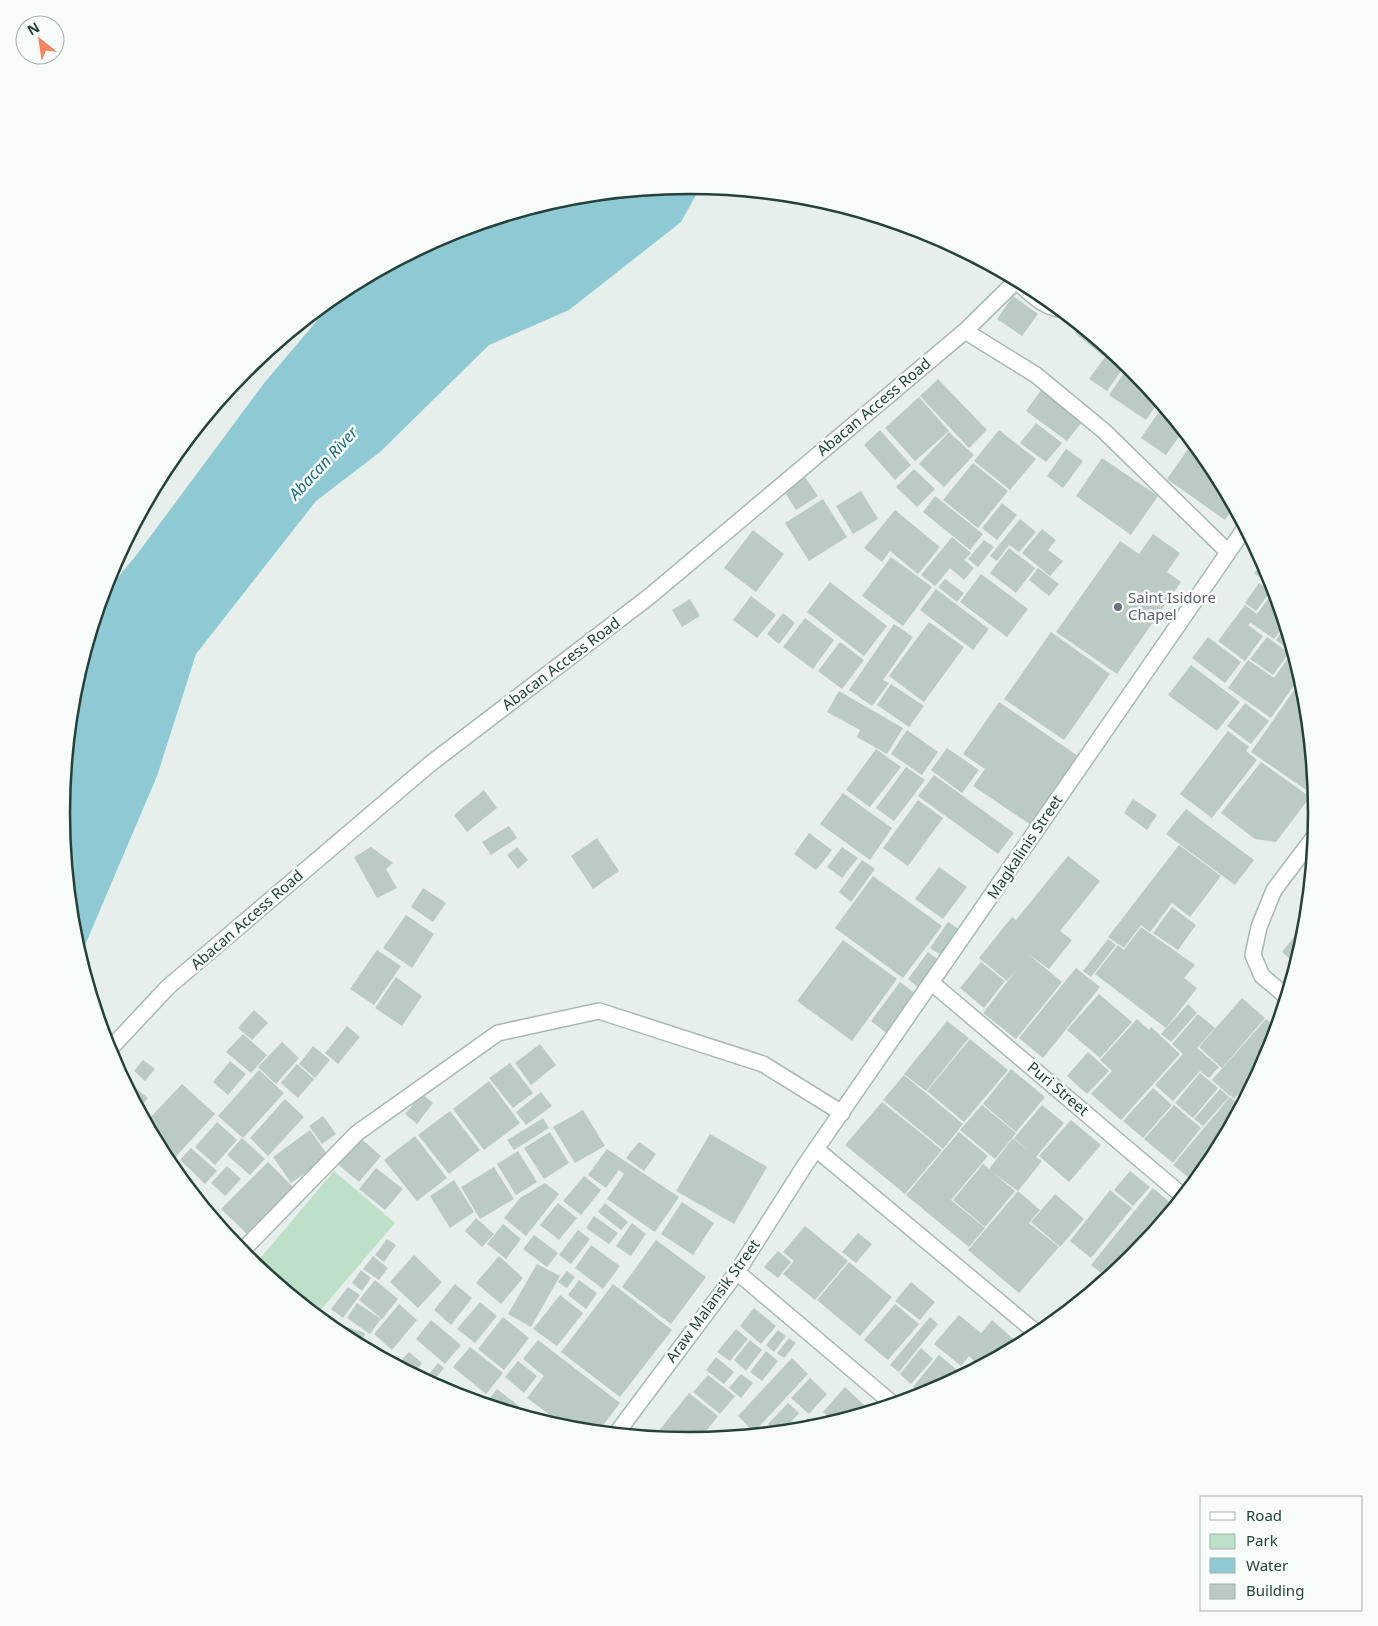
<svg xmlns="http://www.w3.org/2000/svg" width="1378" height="1626" viewBox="0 0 1378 1626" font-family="'Noto Sans',sans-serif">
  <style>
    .green { fill: #bfe0c8 }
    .water { fill: #8ec9d4 }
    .building { fill: #bbcac4 }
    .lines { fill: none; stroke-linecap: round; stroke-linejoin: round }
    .minor-casing { stroke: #a8b8b2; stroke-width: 18 }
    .tertiary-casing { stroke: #a8b8b2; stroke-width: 18 }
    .secondary-casing { stroke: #a4bbb3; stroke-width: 18 }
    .minor { stroke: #fff; stroke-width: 15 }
    .tertiary { stroke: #fff; stroke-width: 15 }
    .secondary { stroke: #fff; stroke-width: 15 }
    .worship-dot { fill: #6b7280; stroke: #f7fbf9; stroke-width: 2 }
    .labels { text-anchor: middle; stroke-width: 5; stroke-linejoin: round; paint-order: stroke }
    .street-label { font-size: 15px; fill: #24423a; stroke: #f7fbf9 }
    .worship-label { font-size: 15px; fill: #5b616d; stroke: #f7fbf9; text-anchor: start }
    .water-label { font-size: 16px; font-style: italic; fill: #1c6f80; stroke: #f7fbf9 }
    .rim { fill: none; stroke: #24423a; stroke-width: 2.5 }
  </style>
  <rect width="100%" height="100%" fill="#e6efeb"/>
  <path class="green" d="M 334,1171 L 395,1223 L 319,1312 L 258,1261 Z"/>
  <path class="water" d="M 689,185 L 701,186 L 681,222 L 569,310 L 489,345 L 380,452 L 316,501 L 196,654 L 157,776 L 80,957 L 73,935 L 61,813 L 73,690 L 102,597 L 138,553 L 265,382 L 343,290 L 449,233 L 567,197 Z"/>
  <path class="building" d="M 1013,296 L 1038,314 L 1022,336 L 997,319 Z
    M 1081,326 L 1108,349 L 1103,356 L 1075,333 Z
    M 1110,350 L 1126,364 L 1107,391 L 1089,379 Z
    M 1129,366 L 1159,401 L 1146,420 L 1109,395 Z
    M 938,379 L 987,430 L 969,448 L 920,396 Z
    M 1044,386 L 1086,417 L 1067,441 L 1026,411 Z
    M 919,397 L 949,431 L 915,461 L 885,428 Z
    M 1162,407 L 1183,431 L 1166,455 L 1141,438 Z
    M 1036,423 L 1062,443 L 1046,462 L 1020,443 Z
    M 880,430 L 911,465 L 895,480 L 864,445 Z
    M 999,430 L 1036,459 L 1010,490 L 974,461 Z
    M 949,432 L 974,455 L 944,487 L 919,464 Z
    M 1193,442 L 1211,464 L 1234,507 L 1225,520 L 1167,479 Z
    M 1066,449 L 1083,461 L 1063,488 L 1047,476 Z
    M 1102,458 L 1158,496 L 1131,535 L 1076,496 Z
    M 973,463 L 1008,491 L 978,528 L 943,500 Z
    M 914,469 L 935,489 L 917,507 L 896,487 Z
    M 805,477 L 818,496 L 796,510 L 784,491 Z
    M 861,491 L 878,519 L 853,534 L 836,506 Z
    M 935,496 L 983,534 L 970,550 L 923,512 Z
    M 823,499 L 847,537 L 809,561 L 785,523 Z
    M 1002,503 L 1017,515 L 997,540 L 982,528 Z
    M 895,510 L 940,547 L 918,574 L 890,551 L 882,562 L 864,548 Z
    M 1020,519 L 1036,532 L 1019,552 L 1009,545 L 997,561 L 990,556 Z
    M 1042,529 L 1056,540 L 1048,550 L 1063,561 L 1050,576 L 1022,553 Z
    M 753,530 L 784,554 L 756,592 L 724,568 Z
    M 1153,534 L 1180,553 L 1167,572 L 1181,582 L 1117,674 L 1056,632 L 1120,541 L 1139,554 Z
    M 952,537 L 971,553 L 964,560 L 974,568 L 964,580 L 950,568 L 935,586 L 921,575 Z
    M 984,540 L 994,547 L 978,567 L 968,559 Z
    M 1009,548 L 1035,568 L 1016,593 L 990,573 Z
    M 891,557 L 932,587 L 903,626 L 862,596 Z
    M 1263,562 L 1269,573 L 1273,587 L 1254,573 Z
    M 1038,568 L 1059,584 L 1049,596 L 1029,580 Z
    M 981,574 L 1028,609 L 1007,637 L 960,602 Z
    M 945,579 L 964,593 L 957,602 L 938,587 Z
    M 830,582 L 887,626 L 864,656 L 807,612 Z
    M 1259,583 L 1271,591 L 1256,611 L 1245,603 Z
    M 936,589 L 989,629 L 973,650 L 920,610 Z
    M 1273,592 L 1285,625 L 1274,639 L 1251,623 L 1248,625 L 1263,636 L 1245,661 L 1218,641 L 1245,605 L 1257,614 Z
    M 751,596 L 776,615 L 757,638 L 733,620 Z
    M 690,599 L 700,616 L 682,627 L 672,610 Z
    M 783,613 L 795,623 L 779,644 L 767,634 Z
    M 805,618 L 834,640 L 813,669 L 783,647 Z
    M 929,622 L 964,647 L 924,702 L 889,676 Z
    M 894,624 L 913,637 L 883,680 L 889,683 L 872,706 L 849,690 Z
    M 1285,626 L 1292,649 L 1291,651 L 1276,640 Z
    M 1051,632 L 1110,674 L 1064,740 L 1004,699 Z
    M 1208,637 L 1241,662 L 1225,683 L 1192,658 Z
    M 1267,637 L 1289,653 L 1273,675 L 1250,659 Z
    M 840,642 L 864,660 L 842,689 L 818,671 Z
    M 1293,651 L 1300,677 L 1271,718 L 1228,688 L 1248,660 L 1274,678 Z
    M 1191,665 L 1240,702 L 1217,731 L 1168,695 Z
    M 1301,680 L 1305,691 L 1315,796 L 1251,752 Z
    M 891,684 L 924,706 L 909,727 L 877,705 Z
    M 839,691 L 903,728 L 887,754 L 857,737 L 860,730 L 827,712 Z
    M 999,702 L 1078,756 L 1031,825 L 973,786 L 985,769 L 963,754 Z
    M 1245,703 L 1269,721 L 1251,744 L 1227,726 Z
    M 907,730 L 938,752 L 922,775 L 891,754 Z
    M 1228,731 L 1249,747 L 1246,751 L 1257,760 L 1212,818 L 1180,794 Z
    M 947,748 L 979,770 L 962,793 L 931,770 Z
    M 876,749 L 901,767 L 870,807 L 846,790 Z
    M 1261,762 L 1310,797 L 1276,842 L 1255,839 L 1221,813 Z
    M 906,767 L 925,780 L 894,821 L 876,808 Z
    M 934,775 L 1014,833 L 998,854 L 918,796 Z
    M 484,790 L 497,808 L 467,832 L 454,815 Z
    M 843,793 L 892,828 L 870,860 L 820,824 Z
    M 1133,799 L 1157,815 L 1147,830 L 1124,813 Z
    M 918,800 L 943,818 L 908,866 L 883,848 Z
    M 1186,809 L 1254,860 L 1235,885 L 1166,834 Z
    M 509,826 L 517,838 L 491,855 L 482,842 Z
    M 809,833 L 832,850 L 816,870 L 794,854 Z
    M 597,838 L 619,871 L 593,889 L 571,856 Z
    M 1179,845 L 1221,876 L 1190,917 L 1172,903 L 1150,932 L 1141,925 L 1124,948 L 1108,937 Z
    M 371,847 L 393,863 L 386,869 L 397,888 L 377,898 L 354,857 Z
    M 517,847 L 528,860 L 518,869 L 507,855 Z
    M 842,847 L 858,858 L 842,878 L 827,867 Z
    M 1068,856 L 1100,881 L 1060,931 L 1072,940 L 1049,969 L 1028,954 L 1062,982 L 1016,1039 L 983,1013 L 1018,968 L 1007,981 L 979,958 L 1012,917 L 1016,920 Z
    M 862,860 L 875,869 L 851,902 L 839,892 Z
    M 939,867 L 967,887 L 943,919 L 915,899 Z
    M 873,876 L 942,926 L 903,978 L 835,928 Z
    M 423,888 L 446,903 L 433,922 L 411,907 Z
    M 1172,907 L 1196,925 L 1178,950 L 1153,933 Z
    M 406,915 L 434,934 L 412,968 L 383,948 Z
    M 948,922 L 961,931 L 942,956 L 930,948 Z
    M 1306,922 L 1305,936 L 1296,964 L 1282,952 Z
    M 1141,927 L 1195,965 L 1184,978 L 1197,988 L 1166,1028 L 1095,974 L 1118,945 L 1124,950 Z
    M 1108,939 L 1116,945 L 1091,977 L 1083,971 Z
    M 843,940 L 897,979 L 852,1041 L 797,1001 Z
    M 377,950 L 401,966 L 374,1005 L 350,989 Z
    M 928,952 L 940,961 L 919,988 L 908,979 Z
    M 981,962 L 1005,981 L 984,1008 L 960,988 Z
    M 1076,968 L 1100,987 L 1043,1058 L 1019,1038 Z
    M 396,977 L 422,996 L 402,1026 L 375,1008 Z
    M 900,982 L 917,995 L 889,1035 L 871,1021 Z
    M 1099,994 L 1132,1022 L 1100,1058 L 1067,1030 Z
    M 1242,998 L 1265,1018 L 1222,1068 L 1199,1047 Z
    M 1188,1004 L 1197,1013 L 1171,1042 L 1161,1034 Z
    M 254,1010 L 268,1023 L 252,1040 L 238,1028 Z
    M 1198,1014 L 1215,1028 L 1197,1048 L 1219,1067 L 1209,1078 L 1200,1071 L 1173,1101 L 1155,1085 L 1183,1054 L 1172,1044 Z
    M 1137,1019 L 1149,1030 L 1151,1027 L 1180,1054 L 1121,1120 L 1091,1094 L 1112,1071 L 1100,1060 Z
    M 1266,1019 L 1277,1028 L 1269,1053 L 1262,1067 L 1234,1099 L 1231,1096 L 1232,1094 L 1230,1096 L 1212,1080 Z
    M 947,1021 L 969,1038 L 926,1091 L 904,1074 Z
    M 347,1026 L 360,1037 L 338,1064 L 325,1053 Z
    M 243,1034 L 267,1055 L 251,1073 L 226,1052 Z
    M 970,1039 L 1008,1070 L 964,1122 L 927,1091 Z
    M 282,1042 L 299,1058 L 276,1084 L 258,1067 Z
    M 540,1044 L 556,1065 L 531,1085 L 515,1063 Z
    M 313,1046 L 330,1060 L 315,1078 L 299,1064 Z
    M 1088,1052 L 1109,1071 L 1087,1094 L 1067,1076 Z
    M 143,1060 L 155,1069 L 145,1081 L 134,1071 Z
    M 230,1061 L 246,1074 L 228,1095 L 213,1082 Z
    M 510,1063 L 533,1093 L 513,1108 L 489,1078 Z
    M 297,1064 L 314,1079 L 298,1098 L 281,1083 Z
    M 1011,1069 L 1045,1097 L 1016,1132 L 983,1104 Z
    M 259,1070 L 284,1093 L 243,1138 L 218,1116 Z
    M 1200,1073 L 1218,1088 L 1193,1118 L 1175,1103 Z
    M 904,1075 L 963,1124 L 943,1149 L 883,1100 Z
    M 121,1076 L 148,1098 L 139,1109 L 138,1107 Z
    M 489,1081 L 520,1123 L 484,1150 L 453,1109 Z
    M 182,1084 L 215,1114 L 169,1164 L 146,1122 Z
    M 1153,1088 L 1172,1105 L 1143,1138 L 1123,1121 Z
    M 1220,1089 L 1229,1097 L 1203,1126 L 1194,1119 Z
    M 541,1092 L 552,1106 L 526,1125 L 516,1112 Z
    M 422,1094 L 433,1103 L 417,1124 L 405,1114 Z
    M 1230,1097 L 1241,1106 L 1211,1162 L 1194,1182 L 1173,1165 Z
    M 285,1099 L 304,1117 L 268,1156 L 250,1138 Z
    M 882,1102 L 942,1150 L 905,1194 L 845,1145 Z
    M 982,1105 L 1016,1133 L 995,1159 L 960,1130 Z
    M 1042,1105 L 1064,1123 L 1036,1157 L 1042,1161 L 1018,1191 L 993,1173 L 1015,1191 L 985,1227 L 953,1200 L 983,1164 L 989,1169 L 1013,1138 L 1031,1153 L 1014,1138 Z
    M 1174,1105 L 1201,1128 L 1173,1163 L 1144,1139 Z
    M 583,1110 L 605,1146 L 575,1163 L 553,1127 Z
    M 450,1111 L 480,1150 L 449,1174 L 418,1135 Z
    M 323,1116 L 336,1134 L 322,1144 L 309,1126 Z
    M 543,1118 L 549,1128 L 514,1150 L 507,1140 Z
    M 1071,1120 L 1101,1145 L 1069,1182 L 1039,1156 Z
    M 217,1122 L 237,1140 L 215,1165 L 195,1147 Z
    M 310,1130 L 329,1157 L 291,1183 L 273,1157 Z
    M 550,1132 L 569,1163 L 544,1179 L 524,1148 Z
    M 959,1132 L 988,1156 L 951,1200 L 985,1228 L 969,1247 L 906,1195 Z
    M 710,1134 L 767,1167 L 734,1224 L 676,1191 Z
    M 357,1135 L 381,1156 L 359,1182 L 335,1162 Z
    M 415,1136 L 447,1178 L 417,1201 L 384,1160 Z
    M 242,1138 L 265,1159 L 250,1175 L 227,1155 Z
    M 639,1142 L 656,1154 L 644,1171 L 626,1158 Z
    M 191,1148 L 217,1171 L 205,1184 L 180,1160 Z
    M 607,1149 L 679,1197 L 655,1232 L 607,1199 L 624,1174 L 619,1170 L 606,1188 L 588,1175 Z
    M 518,1151 L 537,1182 L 516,1195 L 497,1164 Z
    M 268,1162 L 295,1189 L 248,1235 L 221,1209 Z
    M 227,1166 L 241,1179 L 225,1196 L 211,1183 Z
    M 494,1167 L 514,1199 L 480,1219 L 461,1187 Z
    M 376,1168 L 403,1189 L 385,1210 L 359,1189 Z
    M 1130,1171 L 1150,1187 L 1133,1206 L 1114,1190 Z
    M 186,1173 L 193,1180 L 187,1186 L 181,1179 Z
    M 584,1176 L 601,1190 L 581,1215 L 563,1201 Z
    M 454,1180 L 474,1212 L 450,1228 L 430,1196 Z
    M 545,1183 L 559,1194 L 526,1236 L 504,1218 L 520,1198 Z
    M 1153,1188 L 1174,1206 L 1133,1257 L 1107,1278 L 1091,1265 Z
    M 1110,1190 L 1132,1208 L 1091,1258 L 1070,1241 Z
    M 1018,1191 L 1040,1210 L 1029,1223 L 1059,1247 L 1019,1293 L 968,1250 Z
    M 1055,1194 L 1084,1219 L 1060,1247 L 1031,1222 Z
    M 682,1202 L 714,1223 L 693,1255 L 661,1234 Z
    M 558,1203 L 577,1218 L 559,1240 L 540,1225 Z
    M 605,1203 L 628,1222 L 621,1230 L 598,1212 Z
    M 594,1216 L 618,1233 L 609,1244 L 586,1228 Z
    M 476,1218 L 494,1234 L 482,1247 L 465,1231 Z
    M 632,1223 L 646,1234 L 631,1256 L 616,1246 Z
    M 503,1224 L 521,1239 L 506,1259 L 487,1244 Z
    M 805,1226 L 848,1261 L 815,1300 L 783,1274 L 794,1261 L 783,1252 Z
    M 578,1230 L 590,1239 L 571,1264 L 559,1255 Z
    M 858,1233 L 872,1244 L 856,1263 L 842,1252 Z
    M 534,1235 L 558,1253 L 547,1267 L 523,1249 Z
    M 387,1239 L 396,1245 L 384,1262 L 375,1255 Z
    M 656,1240 L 706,1277 L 671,1324 L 622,1287 Z
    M 591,1245 L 620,1266 L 603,1289 L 575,1268 Z
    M 778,1251 L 791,1262 L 778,1278 L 764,1267 Z
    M 414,1255 L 442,1282 L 418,1308 L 390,1282 Z
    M 373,1256 L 388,1268 L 379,1280 L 363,1269 Z
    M 499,1256 L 523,1278 L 501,1304 L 476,1283 Z
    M 849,1262 L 892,1297 L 860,1336 L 817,1300 Z
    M 537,1264 L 560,1276 L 531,1327 L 508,1314 Z
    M 361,1270 L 371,1278 L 362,1291 L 352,1283 Z
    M 567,1271 L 575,1277 L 567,1288 L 558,1282 Z
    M 1098,1275 L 1104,1280 L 1082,1299 L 1079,1297 Z
    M 375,1280 L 398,1299 L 382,1319 L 359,1300 Z
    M 579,1280 L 597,1293 L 586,1309 L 568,1295 Z
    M 911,1282 L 935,1302 L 920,1320 L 895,1301 Z
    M 455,1284 L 472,1298 L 451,1325 L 434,1310 Z
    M 613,1284 L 672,1330 L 620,1397 L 561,1352 Z
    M 348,1287 L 360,1295 L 343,1318 L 331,1309 Z
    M 560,1295 L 583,1313 L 557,1346 L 533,1329 Z
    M 480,1302 L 497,1316 L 475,1343 L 457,1329 Z
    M 357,1303 L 381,1319 L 370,1334 L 347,1318 Z
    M 399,1304 L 417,1320 L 392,1350 L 374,1334 Z
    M 895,1304 L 919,1324 L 888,1360 L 864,1340 Z
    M 754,1308 L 776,1326 L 761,1344 L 740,1326 Z
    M 959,1315 L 981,1333 L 992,1320 L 1020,1345 L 980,1366 L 969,1356 L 961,1366 L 934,1344 Z
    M 503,1317 L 529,1338 L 504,1370 L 478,1349 Z
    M 930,1317 L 938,1324 L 899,1372 L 890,1365 Z
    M 431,1320 L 461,1345 L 445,1364 L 416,1339 Z
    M 331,1322 L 365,1333 L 361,1346 L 340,1335 L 330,1326 Z
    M 736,1329 L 748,1339 L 730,1361 L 717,1352 Z
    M 778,1330 L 786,1336 L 774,1352 L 766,1345 Z
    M 789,1338 L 796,1343 L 784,1358 L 777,1353 Z
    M 538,1340 L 620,1403 L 598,1432 L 569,1429 L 527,1398 L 544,1376 L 523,1359 Z
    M 750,1340 L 762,1350 L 746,1371 L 734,1360 Z
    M 370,1342 L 384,1354 L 381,1357 L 365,1348 Z
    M 470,1347 L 503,1373 L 486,1394 L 453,1367 Z
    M 921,1348 L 933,1359 L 911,1384 L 900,1374 Z
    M 766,1351 L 778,1361 L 762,1381 L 750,1372 Z
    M 409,1352 L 422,1363 L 413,1374 L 397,1365 Z
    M 939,1355 L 962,1374 L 923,1395 L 913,1387 Z
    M 716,1357 L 734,1372 L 724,1384 L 706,1370 Z
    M 792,1358 L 808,1374 L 754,1432 L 738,1416 Z
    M 518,1361 L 537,1376 L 524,1393 L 505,1377 Z
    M 438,1363 L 444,1368 L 435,1379 L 429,1374 Z
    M 741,1374 L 753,1383 L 741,1398 L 729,1388 Z
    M 708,1375 L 735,1396 L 720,1414 L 693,1392 Z
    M 810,1378 L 827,1394 L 809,1414 L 791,1398 Z
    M 442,1379 L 466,1398 L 436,1386 Z
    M 845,1387 L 864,1405 L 855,1416 L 834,1422 L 823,1412 Z
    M 497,1389 L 520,1407 L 515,1413 L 485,1404 Z
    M 689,1393 L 718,1416 L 699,1440 L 654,1437 Z
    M 788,1403 L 799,1413 L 782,1432 L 777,1432 L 768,1424 Z
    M 528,1409 L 542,1421 L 523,1415 Z
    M 808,1418 L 817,1427 L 797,1430 Z"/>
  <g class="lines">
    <g class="minor-casing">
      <path id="minor" d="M 1016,281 C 1029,292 1042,307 1060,309
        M 932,983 L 1183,1196
        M 1286,996 L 1262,976 L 1253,955 L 1259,927 L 1274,890 L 1314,837
        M 816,1149 L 1038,1334
        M 241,1252 L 357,1133 L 498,1033 L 599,1011 L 763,1064 L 842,1113
        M 737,1272 L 893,1404"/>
    </g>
    <g class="tertiary-casing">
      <path id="tertiary" d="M 965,331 L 1036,375 L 1104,431 L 1228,552
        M 108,1051 L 168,987 L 430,764 L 650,596 L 965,331 L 1017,280"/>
    </g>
    <g class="secondary-casing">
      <path id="secondary" d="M 616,1434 L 737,1272 L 805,1165 L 1245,528"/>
    </g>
    <use href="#minor" class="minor"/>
    <use href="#tertiary" class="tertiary"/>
    <use href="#secondary" class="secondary"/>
  </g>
  <circle class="worship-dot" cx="1118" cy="607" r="5"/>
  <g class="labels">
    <g class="street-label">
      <text transform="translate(874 407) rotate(-40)" y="5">Abacan Access Road</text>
      <text transform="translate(561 664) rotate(-37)" y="5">Abacan Access Road</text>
      <text transform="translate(1025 847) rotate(-56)" y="5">Magkalinis Street</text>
      <text transform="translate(247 920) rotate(-41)" y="5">Abacan Access Road</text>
      <text transform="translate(1058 1089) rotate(40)" y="5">Puri Street</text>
      <text transform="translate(713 1301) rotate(-54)" y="5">Araw Malansik Street</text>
    </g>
    <g class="worship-label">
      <text x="1128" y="603">Saint Isidore<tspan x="1128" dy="17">Chapel</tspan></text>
    </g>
    <g class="water-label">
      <text transform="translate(323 463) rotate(-47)" y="6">Abacan River</text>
    </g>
  </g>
  <path d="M0 0H1378V1626H0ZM70 813a619 619 0 1 1 1238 0a619 619 0 1 1-1238 0Z" fill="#f7fbf9" fill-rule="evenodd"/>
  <path class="rim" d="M70 813a619 619 0 1 1 1238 0a619 619 0 1 1-1238 0Z"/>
  <rect x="1200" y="1496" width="162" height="115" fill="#f7fbf9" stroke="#a3b1ad"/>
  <rect x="1210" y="1512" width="25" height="8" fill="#ffffff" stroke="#a3b1ad"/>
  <text x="1246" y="1521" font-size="15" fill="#24423a">Road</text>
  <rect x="1210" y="1534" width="25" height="15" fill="#bfe0c8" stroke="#a3b1ad"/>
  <text x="1246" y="1546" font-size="15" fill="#24423a">Park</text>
  <rect x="1210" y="1558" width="25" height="15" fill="#8ec9d4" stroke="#a3b1ad"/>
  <text x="1246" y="1571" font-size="15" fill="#24423a">Water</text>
  <rect x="1210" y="1584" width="25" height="15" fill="#bbcac4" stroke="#a3b1ad"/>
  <text x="1246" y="1596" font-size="15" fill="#24423a">Building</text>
  <g transform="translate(40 40) rotate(330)"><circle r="24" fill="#f7fbf9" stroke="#a3b1ad"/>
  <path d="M0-4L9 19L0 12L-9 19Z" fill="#f4845f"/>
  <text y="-8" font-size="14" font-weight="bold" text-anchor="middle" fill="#24423a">N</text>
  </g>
</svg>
